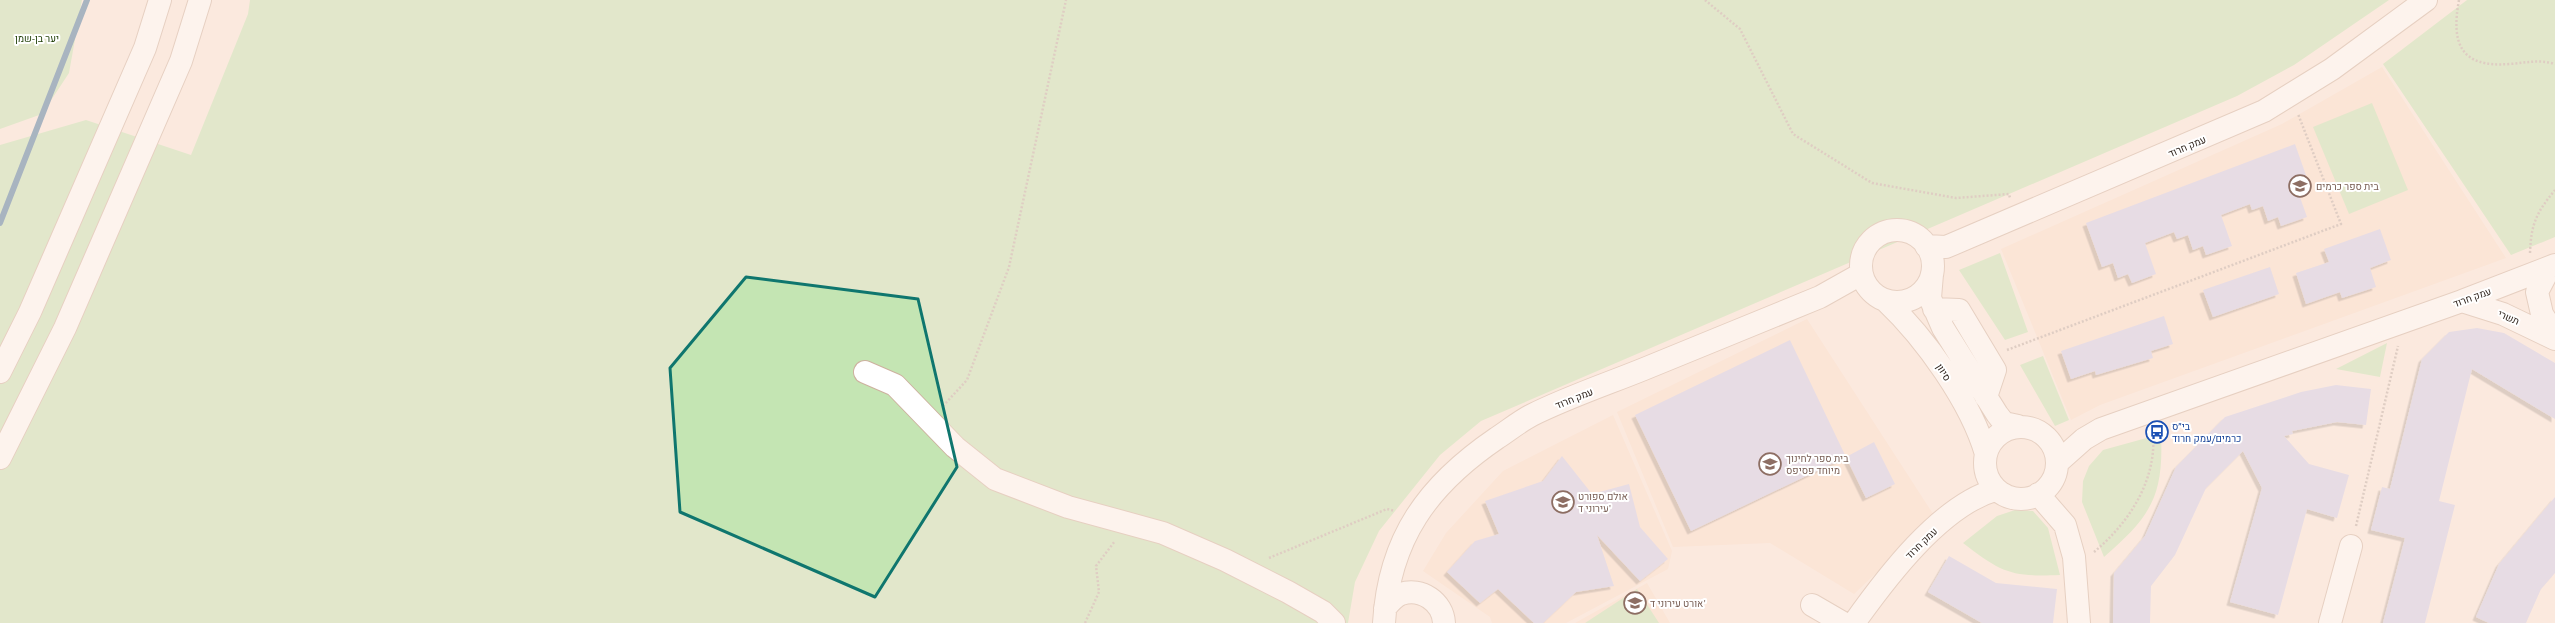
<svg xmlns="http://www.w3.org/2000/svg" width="2555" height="623" viewBox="0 0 2555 623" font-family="Ubuntu,Heebo,sans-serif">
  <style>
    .built { fill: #fbdfcc }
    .green { fill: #c4e5b3 }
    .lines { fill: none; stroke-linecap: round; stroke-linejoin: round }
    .stream { stroke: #43739c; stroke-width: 6 }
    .building { fill: #cfcdeb; filter: url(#shadow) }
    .minor-casing { stroke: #cdb19f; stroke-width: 24 }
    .path { stroke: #bcaca3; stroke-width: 2.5; stroke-dasharray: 2 2; stroke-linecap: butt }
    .minor { stroke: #fff; stroke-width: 22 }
    .marked { fill: none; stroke: #0f766e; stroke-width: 3; stroke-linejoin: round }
    .labels { text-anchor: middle; stroke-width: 4; stroke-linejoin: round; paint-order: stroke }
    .park-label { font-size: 10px; fill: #23420b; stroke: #fff }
    .street-label { font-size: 10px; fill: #30251e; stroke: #fff }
    .education-label { font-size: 10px; fill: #785e54; stroke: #fff; text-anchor: start }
    .transit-label { font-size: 10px; fill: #164399; stroke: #fff; text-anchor: start }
  </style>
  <defs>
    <filter id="shadow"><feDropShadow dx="-3.5" dy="3.5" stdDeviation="0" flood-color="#0004"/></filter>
  </defs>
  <rect width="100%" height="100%" fill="#fbe9de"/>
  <path class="built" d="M 2382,67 L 2506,258 L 2100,405 L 2071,420 L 2001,249 L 2282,124 Z
    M 1807,319 L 1935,517 L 1854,594 L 1770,543 L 1673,547 L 1617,412 Z
    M 1613,415 L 1672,551 L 1668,569 L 1566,623 L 1492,623 L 1490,617 L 1423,571 L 1446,533 L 1503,471 Z
    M 1647,583 L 1670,623 L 1575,623 Z"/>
  <path class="green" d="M 0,0 L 82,0 L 69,73 L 42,114 L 0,129 Z
    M 250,0 L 2389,0 L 2294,65 L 2237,96 L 1481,421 L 1440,455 L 1379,531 L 1355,582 L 1348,623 L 0,623 L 0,145 L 86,120 L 191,155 L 248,14 Z
    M 2467,0 L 2555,0 L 2555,237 L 2511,255 L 2383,64 Z
    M 2372,103 L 2408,190 L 2349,214 L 2313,127 Z
    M 2000,253 L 2028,332 L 2005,340 L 1959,270 Z
    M 2387,343 L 2380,377 L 2336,369 Z
    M 2043,356 L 2069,420 L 2055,426 L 2020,365 Z
    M 2161,434 C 2164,497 2150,517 2104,557 L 2082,502 L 2083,481 L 2089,466 L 2103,450 Z
    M 2015,510 L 2033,511 L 2048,528 L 2060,575 C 2011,577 2002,573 1963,543 L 1997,516 Z
    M 1637,589 L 1659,623 L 1585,623 Z"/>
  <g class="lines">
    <path class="stream" d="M 0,223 L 87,0"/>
  </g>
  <path class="building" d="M 2295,144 L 2308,181 L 2296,186 L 2307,217 L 2281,226 L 2278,217 L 2268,221 L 2263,206 L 2252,210 L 2250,204 L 2221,215 L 2232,246 L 2206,255 L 2203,246 L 2193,250 L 2188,235 L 2177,239 L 2174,232 L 2145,243 L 2156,274 L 2132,283 L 2128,274 L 2118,278 L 2113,263 L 2102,267 L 2086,223 Z
    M 2380,229 L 2391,260 L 2370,268 L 2376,287 L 2342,298 L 2340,292 L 2306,304 L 2296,273 L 2329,262 L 2324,249 Z
    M 2270,267 L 2279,294 L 2213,317 L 2203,290 Z
    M 2164,316 L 2173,344 L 2151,351 L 2153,358 L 2096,375 L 2095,371 L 2071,379 L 2061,351 Z
    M 2477,328 L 2504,333 L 2555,363 L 2555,419 L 2472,369 L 2439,501 L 2455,505 L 2425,623 L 2383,623 L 2405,538 L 2371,530 L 2382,487 L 2390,489 L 2422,359 L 2449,332 Z
    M 1790,340 L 1846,457 L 1691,531 L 1635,415 Z
    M 2336,385 L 2371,389 L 2366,425 L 2337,422 L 2292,431 L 2293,434 L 2284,436 L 2309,464 L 2349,475 L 2337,518 L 2307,509 L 2278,615 L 2230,602 L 2262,488 L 2243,451 L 2206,488 L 2175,555 L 2151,586 L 2150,623 L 2113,623 L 2114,573 L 2145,536 L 2176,467 L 2225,417 L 2301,392 Z
    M 1874,442 L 1895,484 L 1866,498 L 1846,457 Z
    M 1562,456 L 1592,494 L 1629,484 L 1640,527 L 1668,559 L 1640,581 L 1597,535 L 1614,586 L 1576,592 L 1543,623 L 1534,623 L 1498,589 L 1480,603 L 1447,572 L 1475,541 L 1499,534 L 1485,501 L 1543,481 Z
    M 2555,497 L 2555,573 L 2541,589 L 2526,623 L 2489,623 L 2476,617 L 2499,564 Z
    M 1949,556 L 1996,583 L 2057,589 L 2053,623 L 1982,623 L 1928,592 Z"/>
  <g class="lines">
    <g class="minor-casing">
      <path id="minor" d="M1861 266a36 36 0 1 1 72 0a36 36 0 1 1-72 0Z
        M 1926,246 L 1946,247 L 2264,111 L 2332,69 L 2426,0
        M 2550,267 L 2537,292 L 2542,314 L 2555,335
        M 1932,274 L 1930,298 L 1943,328 L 1997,414 L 2004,423 L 2018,426
        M 1886,301 C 1925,338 1971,402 1986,454
        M 2462,301 L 2503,314 L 2555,339
        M 1934,309 L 1959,310 L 1995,370 L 1986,397
        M 0,372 L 30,312 L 145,48 L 160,0
        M 865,372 L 895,385 L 955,447 L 995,479 L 1068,507 L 1163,533 L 1225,560 L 1288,592 L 1323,612 L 1334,623
        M1985 463a36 36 0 1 1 72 0a36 36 0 1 1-72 0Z
        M 0,458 L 65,328 L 181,61 L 200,0
        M 2057,463 L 2084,439 L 2101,429 L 2462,301 L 2555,265
        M 2038,494 L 2065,525 L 2074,557 L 2079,623
        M 1812,605 L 1843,623
        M 1385,608 C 1390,602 1394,597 1401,594 C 1421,587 1443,602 1444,623
        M 1384,623 C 1389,538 1428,485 1497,438 C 1508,431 1520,421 1532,415 C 1568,397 1607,384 1644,369 C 1703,345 1761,321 1820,297 L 1861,274
        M 1854,623 C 1886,578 1940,506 1995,490 L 2005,495
        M 2330,623 L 2351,546"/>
    </g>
    <path class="path" d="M 1705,0 L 1740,29 L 1793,134 L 1872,183 L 1956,198 L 2009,194 L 2010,198
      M 2459,0 C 2451,43 2460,68 2509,64 C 2525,63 2539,59 2555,64
      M 2530,253 C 2531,223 2537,212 2555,190
      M 2007,350 L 2341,224 L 2298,114
      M 943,406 L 967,380 L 1009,267 L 1066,0
      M 2356,526 L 2398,346
      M 2094,552 C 2129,523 2157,480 2153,433
      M 1269,558 L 1387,509 L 1395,511
      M 1085,623 L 1099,592 L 1096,566 L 1115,541"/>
    <use href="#minor" class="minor"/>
  </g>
  <path d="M0 0H2555V623H0ZM 746,277 L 918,299 L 957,467 L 875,597 L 680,512 L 670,368 Z" fill="#fbe9de" fill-opacity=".55" fill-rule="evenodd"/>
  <path class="marked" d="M 746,277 L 918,299 L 957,467 L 875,597 L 680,512 L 670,368 Z"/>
  <defs>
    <g id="school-ring" transform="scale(1.15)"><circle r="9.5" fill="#fff" stroke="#8d6e63" stroke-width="1.5"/><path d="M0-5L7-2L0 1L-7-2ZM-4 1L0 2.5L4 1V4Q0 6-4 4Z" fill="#8d6e63"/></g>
    <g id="bus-ring" transform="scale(1.15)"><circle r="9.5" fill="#fff" stroke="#1a4fb4" stroke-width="1.5"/><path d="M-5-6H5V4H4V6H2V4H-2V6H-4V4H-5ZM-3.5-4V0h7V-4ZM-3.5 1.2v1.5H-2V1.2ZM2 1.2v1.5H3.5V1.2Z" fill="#1a4fb4"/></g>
  </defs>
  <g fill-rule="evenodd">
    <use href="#school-ring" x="2300" y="186"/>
    <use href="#bus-ring" x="2157" y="432"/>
    <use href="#school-ring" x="1770" y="464"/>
    <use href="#school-ring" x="1563" y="502"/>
    <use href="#school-ring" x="1635" y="603"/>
  </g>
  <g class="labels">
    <g class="park-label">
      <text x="37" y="42">יער בן-שמן</text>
    </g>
    <g class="street-label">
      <text transform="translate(2187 146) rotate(-23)" y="4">עמק חרוד</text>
      <text transform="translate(2472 297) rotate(-20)" y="4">עמק חרוד</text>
      <text transform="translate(2509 317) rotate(23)" y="4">תשרי</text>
      <text transform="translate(1944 372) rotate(58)" y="4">סיוון</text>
      <text transform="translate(1574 398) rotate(-22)" y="4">עמק חרוד</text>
      <text transform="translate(1921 543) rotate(-44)" y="4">עמק חרוד</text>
    </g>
    <g class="education-label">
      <text x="2316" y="190">בית ספר כרמים</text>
      <text x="1786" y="462">בית ספר לחינוך<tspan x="1786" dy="12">מיוחד פסיפס</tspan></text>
      <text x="1578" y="500">אולם ספורט<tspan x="1578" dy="12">עירוני ד'</tspan></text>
      <text x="1650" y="607">אורט עירוני ד'</text>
    </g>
    <g class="transit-label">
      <text x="2172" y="430">בי״ס<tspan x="2172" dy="12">כרמים/עמק חרוד</tspan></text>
    </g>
  </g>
</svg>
